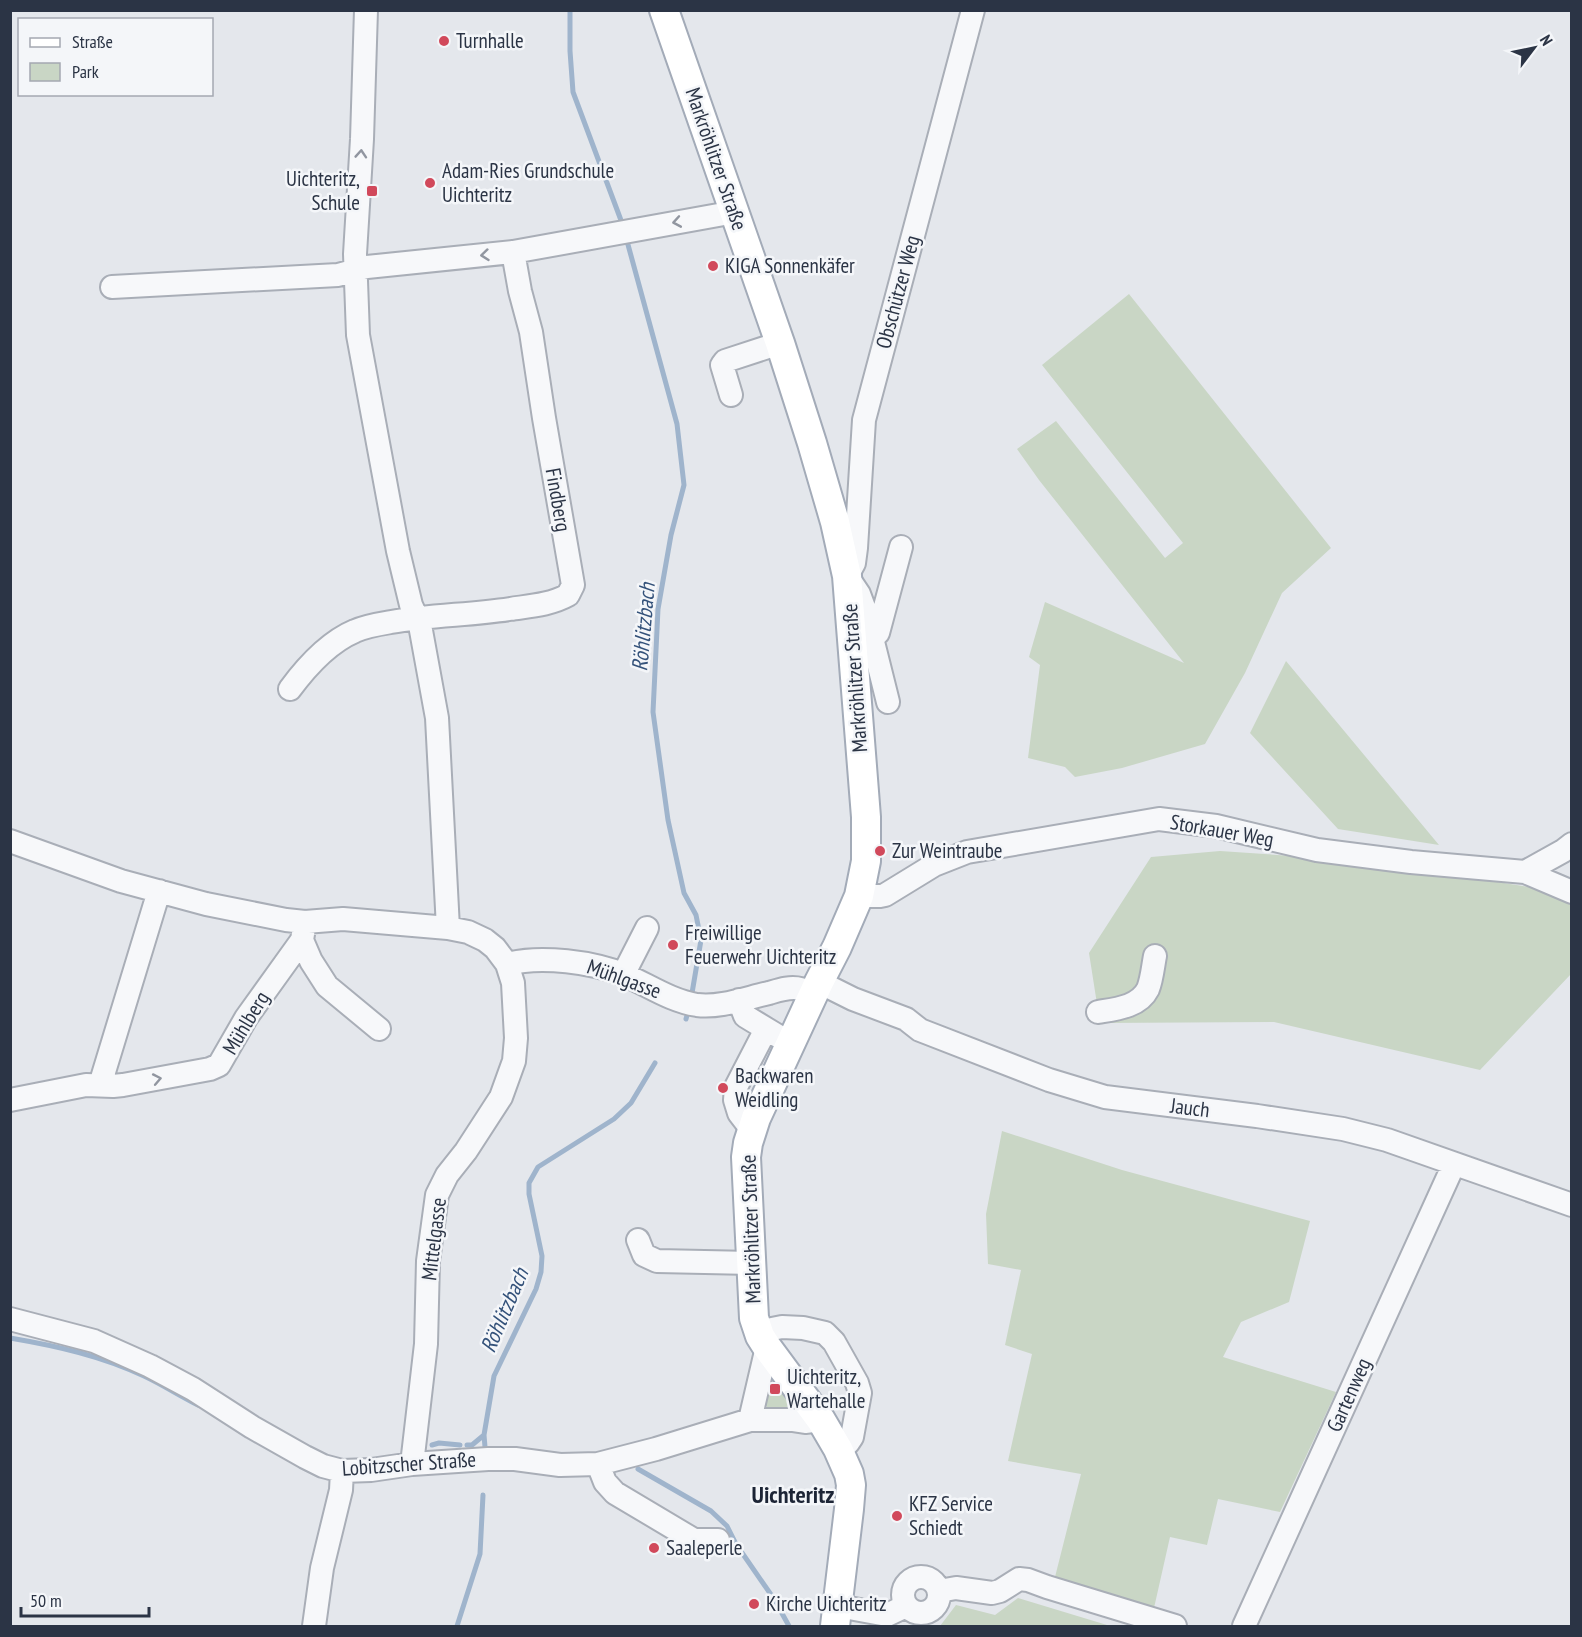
<svg xmlns="http://www.w3.org/2000/svg" width="1582" height="1637" viewBox="0 0 1582 1637" font-family="'PT Sans Narrow',sans-serif">
  <style>
    .green { fill: #c9d6c5 }
    .lines { fill: none; stroke-linecap: round; stroke-linejoin: round }
    .stream { stroke: #9fb4cc; stroke-width: 5 }
    .minor-casing { stroke: #a9aeb7; stroke-width: 26 }
    .major-casing { stroke: #a3abb8; stroke-width: 32 }
    .minor { stroke: #f7f8fa; stroke-width: 22 }
    .major { stroke: #fff; stroke-width: 28 }
    .oneway { stroke: #9196a0 }
    .poi-dot { fill: #d1495b; stroke: #f4f6f9; stroke-width: 2 }
    .labels { text-anchor: middle; stroke-width: 5; stroke-linejoin: round; paint-order: stroke }
    .poi-label { font-size: 21px; fill: #2b3445; stroke: #f4f6f9; text-anchor: start }
    .street-label { font-size: 21px; fill: #2b3445; stroke: #f4f6f9 }
    .water-label { font-size: 22px; font-style: italic; fill: #34527a; stroke: #f4f6f9 }
    .quarter-label { font-size: 24px; font-weight: bold; fill: #1d2536; stroke: #f4f6f9 }
  </style>
  <rect width="100%" height="100%" fill="#e4e7ec"/>
  <path class="green" d="M 1129,294 L 1331,548 L 1282,593 L 1245,673 L 1205,744 L 1122,768 L 1075,777 L 1065,767 L 1028,758 L 1040,665 L 1029,657 L 1045,602 L 1184,663 L 1039,480 L 1017,449 L 1056,421 L 1165,558 L 1183,543 L 1042,365 Z
    M 1286,661 L 1439,845 L 1338,829 L 1250,733 Z
    M 1220,851 L 1364,861 L 1542,889 L 1571,901 L 1571,974 L 1480,1070 L 1274,1022 L 1100,1023 L 1089,953 L 1151,857 Z
    M 1002,1131 L 1122,1170 L 1310,1221 L 1289,1302 L 1241,1322 L 1223,1357 L 1336,1392 L 1280,1512 L 1218,1499 L 1207,1545 L 1170,1537 L 1154,1608 L 1054,1581 L 1081,1474 L 1008,1461 L 1032,1354 L 1005,1345 L 1021,1270 L 988,1264 L 986,1214 Z
    M 774,1383 L 782,1384 L 796,1408 L 791,1412 L 769,1410 C 762,1402 765,1396 767,1387 Z
    M 1018,1598 L 1107,1625 L 1106,1626 L 940,1626 L 956,1605 L 995,1615 Z"/>
  <g class="lines">
    <path class="stream" d="M 570,10 L 570,51 L 573,92 L 622,223
      M 627,241 L 677,424 L 684,485 L 671,535 L 658,609 L 653,712 L 668,820 L 684,893 L 696,915 L 701,940 L 691,999
      M 686,1019 L 689,1008
      M 10,1338 C 57,1346 102,1356 144,1376 C 163,1385 180,1396 198,1405
      M 432,1445 L 439,1443 L 460,1445
      M 467,1445 L 472,1445 L 484,1435
      M 485,1447 L 484,1435 L 494,1376 L 536,1289 L 541,1272 L 542,1256 L 529,1194 L 529,1183 L 538,1167 L 614,1119 L 631,1103 L 655,1063
      M 638,1469 L 711,1511 L 727,1526 L 736,1544 L 774,1599 L 789,1626
      M 457,1626 L 480,1554 L 483,1495"/>
    <g class="minor-casing">
      <path id="minor" d="M 366,10 L 362,139 L 355,254 L 358,335 L 398,551 L 411,605 L 420,625 L 437,718 L 448,928
        M 112,287 L 338,275 L 367,267 L 513,252 L 735,212
        M 731,395 L 722,365 L 725,361 L 780,343
        M 872,637 L 878,633 L 901,547
        M 290,689 C 307,666 329,642 355,631 C 366,626 379,624 391,622 C 430,615 471,615 510,609 C 530,606 550,605 568,595 L 573,585 L 544,418 L 531,332 L 520,291 L 513,252
        M 888,702 L 865,610 L 859,594 L 847,576 L 854,563 L 856,548 L 864,420 L 973,10
        M 10,841 L 121,881 L 206,904 L 286,920 L 305,922 L 343,919 L 448,928 L 468,932 L 485,940 L 495,948 L 507,964 L 513,983 L 516,1038 L 514,1061 L 501,1097 L 466,1151 L 447,1175 L 437,1195 L 428,1261 L 426,1344 L 412,1464
        M 1572,844 L 1563,851 L 1525,872 L 1572,892
        M 859,896 L 880,896 L 885,895 L 934,865 L 967,852 L 1159,819 L 1216,826 L 1317,850 L 1411,862 L 1525,872
        M 302,940 L 311,961 L 327,986 L 379,1029
        M 507,964 C 541,955 593,962 625,975 C 648,985 671,1001 697,1005 C 720,1008 746,998 769,993 C 779,990 790,986 801,989 C 805,990 809,992 813,994
        M 623,975 L 647,928
        M 819,982 L 853,999 L 906,1019 L 920,1030 L 1049,1080 L 1105,1097 L 1257,1116 L 1343,1129 L 1387,1140 L 1572,1205
        M 739,1000 L 745,1016 L 778,1036
        M 1098,1012 C 1116,1009 1139,1007 1148,989 C 1152,979 1153,966 1155,956
        M 100,1085 L 159,891
        M 10,1100 L 86,1085 L 113,1086 L 123,1085 L 210,1069 L 219,1065 L 246,1018 L 302,940 L 305,922
        M 752,1130 L 739,1113 L 735,1100 L 736,1087 L 766,1029
        M 638,1240 L 644,1255 L 657,1261 L 752,1263
        M 10,1319 L 94,1341 L 150,1366 L 193,1389 L 252,1427 L 305,1457 L 323,1466 L 342,1471 L 371,1470 L 412,1464 L 488,1459 L 515,1459 L 560,1465 L 598,1464 L 656,1449 L 750,1420 L 792,1420 L 805,1422 L 821,1420
        M 760,1336 L 772,1329 L 782,1327 L 803,1328 L 825,1333 L 834,1342 L 857,1383 L 860,1393 L 852,1437 L 848,1443 L 838,1449
        M 750,1420 L 767,1347
        M 598,1464 L 605,1482 L 615,1493 L 694,1540 L 718,1540
        M903 1595a18 18 0 1 1 36 0a18 18 0 1 1-36 0Z
        M 939,1591 L 956,1588 L 992,1593 L 1000,1591 L 1019,1579 L 1028,1580 L 1047,1587 L 1175,1626
        M 838,1606 L 887,1615 L 906,1606
        M 314,1626 L 322,1568 L 341,1490 L 342,1471
        M 1244,1626 L 1454,1164"/>
    </g>
    <g class="major-casing">
      <path id="major" d="M 664,10 L 780,343 L 812,443 L 835,522 L 847,576 L 866,817 L 866,861 L 859,896 L 837,947 L 819,982 L 756,1118 L 748,1143 L 746,1157 L 754,1318 L 760,1336 L 767,1347 L 821,1420 L 838,1449 L 849,1474 L 851,1485 L 849,1509 L 835,1626"/>
    </g>
    <use href="#minor" class="minor"/>
    <use href="#major" class="major"/>
  </g>
  <defs><path id="oneway-chevron" d="M-2-3.5L2.5 0L-2 3.5" fill="none" stroke-width="1.6" stroke-linecap="round" stroke-linejoin="round" transform="scale(1.5)"/></defs>
  <g class="oneway">
    <use href="#oneway-chevron" transform="translate(361 154) rotate(-86)"/>
    <use href="#oneway-chevron" transform="translate(677 222) rotate(170)"/>
    <use href="#oneway-chevron" transform="translate(485 255) rotate(174)"/>
    <use href="#oneway-chevron" transform="translate(157 1079) rotate(-11)"/>
  </g>
  <g class="poi-dot">
    <circle cx="444" cy="41" r="6"/>
    <circle cx="430" cy="183" r="6"/>
    <rect x="366" y="185" width="12" height="12" rx="3"/>
    <circle cx="713" cy="266" r="6"/>
    <circle cx="880" cy="851" r="6"/>
    <circle cx="673" cy="945" r="6"/>
    <circle cx="723" cy="1088" r="6"/>
    <rect x="769" y="1383" width="12" height="12" rx="3"/>
    <circle cx="897" cy="1516" r="6"/>
    <circle cx="654" cy="1548" r="6"/>
    <circle cx="754" cy="1604" r="6"/>
  </g>
  <g class="labels">
    <g class="poi-label">
      <text x="456" y="48">Turnhalle</text>
      <text x="442" y="178">Adam-Ries Grundschule<tspan x="442" dy="24">Uichteritz</tspan></text>
      <text x="360" y="186" text-anchor="end">Uichteritz,<tspan x="360" dy="24">Schule</tspan></text>
      <text x="725" y="273">KIGA Sonnenkäfer</text>
      <text x="892" y="858">Zur Weintraube</text>
      <text x="685" y="940">Freiwillige<tspan x="685" dy="24">Feuerwehr Uichteritz</tspan></text>
      <text x="735" y="1083">Backwaren<tspan x="735" dy="24">Weidling</tspan></text>
      <text x="787" y="1384">Uichteritz,<tspan x="787" dy="24">Wartehalle</tspan></text>
      <text x="909" y="1511">KFZ Service<tspan x="909" dy="24">Schiedt</tspan></text>
      <text x="666" y="1555">Saaleperle</text>
      <text x="766" y="1611">Kirche Uichteritz</text>
    </g>
    <g class="street-label">
      <text transform="translate(716 159) rotate(71)" y="7">Markröhlitzer Straße</text>
      <text transform="translate(898 292) rotate(-75)" y="7">Obschützer Weg</text>
      <text transform="translate(558 500) rotate(80)" y="7">Findberg</text>
      <text transform="translate(855 678) rotate(-94)" y="7">Markröhlitzer Straße</text>
      <text transform="translate(1222 831) rotate(10)" y="7">Storkauer Weg</text>
      <text transform="translate(624 979) rotate(20)" y="7">Mühlgasse</text>
      <text transform="translate(246 1023) rotate(-59)" y="7">Mühlberg</text>
      <text transform="translate(1190 1108) rotate(7)" y="7">Jauch</text>
      <text transform="translate(751 1229) rotate(-92)" y="7">Markröhlitzer Straße</text>
      <text transform="translate(434 1239) rotate(-83)" y="7">Mittelgasse</text>
      <text transform="translate(1349 1395) rotate(-66)" y="7">Gartenweg</text>
      <text transform="translate(409 1464) rotate(-4)" y="7">Lobitzscher Straße</text>
    </g>
    <g class="water-label">
      <text transform="translate(643 627) rotate(-85)" y="8">Röhlitzbach</text>
      <text transform="translate(504 1310) rotate(-67)" y="8">Röhlitzbach</text>
    </g>
    <g class="quarter-label">
      <text x="793" y="1503">Uichteritz</text>
    </g>
  </g>
  <rect width="1582" height="1637" fill="none" stroke="#2b3445" stroke-width="24"/>
  <rect x="18" y="18" width="195" height="78" fill="#f4f6f9" stroke="#a4a8b1" stroke-width="1.5"/>
  <rect x="30" y="38" width="30" height="9" fill="#ffffff" stroke="#a4a8b1" stroke-width="1.5"/>
  <text x="72" y="48" font-size="18" fill="#2b3445">Straße</text>
  <rect x="30" y="63" width="30" height="18" fill="#c9d6c5" stroke="#a4a8b1" stroke-width="1.5"/>
  <text x="72" y="78" font-size="18" fill="#2b3445">Park</text>
  <g transform="translate(1534 48) rotate(58)" stroke="#f4f6f9" stroke-width="4.5" paint-order="stroke">
  <path d="M0-4.5L10 22L0 15L-10 22Z" fill="#2b3445"/>
  <text y="-9" font-size="16" font-weight="bold" text-anchor="middle" fill="#2b3445">N</text>
  </g>
  <path d="M21 1607v9h128v-9" fill="none" stroke="#2b3445" stroke-width="3"/>
  <text x="30" y="1607" font-size="18" fill="#2b3445" stroke="#f4f6f9" stroke-width="4.5" paint-order="stroke">50 m</text>
</svg>
